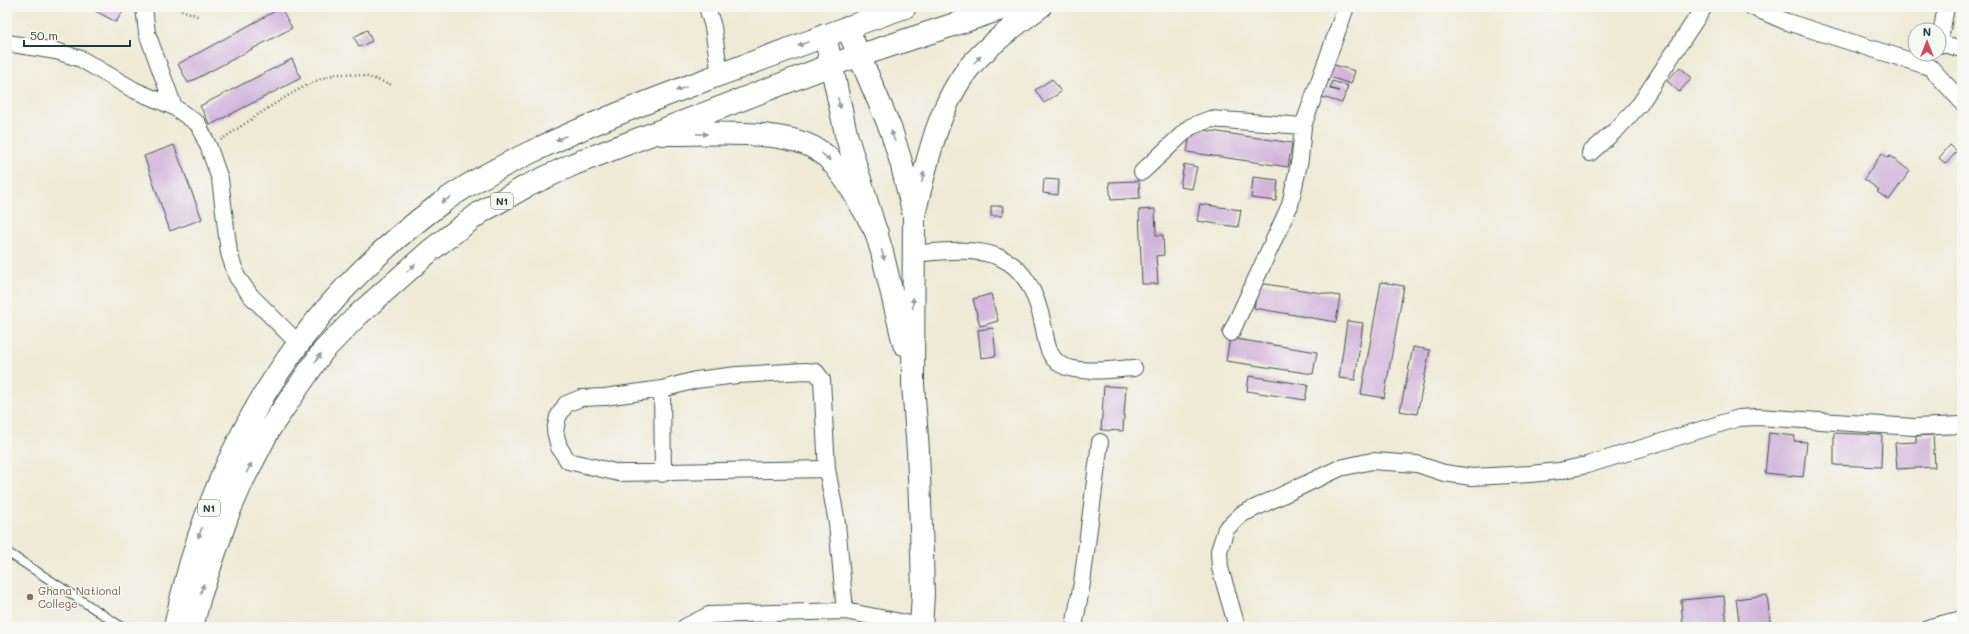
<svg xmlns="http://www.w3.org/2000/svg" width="1969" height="634" viewBox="0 0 1969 634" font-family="Mali,sans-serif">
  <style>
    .building { fill: #d2b4db }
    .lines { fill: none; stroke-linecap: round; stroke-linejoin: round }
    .lane-casing { stroke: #3e574c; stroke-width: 10 }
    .street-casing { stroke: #3e574c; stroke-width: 18 }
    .secondary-casing { stroke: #3e574c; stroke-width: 24 }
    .highway-casing { stroke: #3e574c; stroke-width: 24 }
    .path { stroke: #3e574c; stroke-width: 2.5; stroke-dasharray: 1 3; stroke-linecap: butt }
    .lane { stroke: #fff; stroke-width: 8 }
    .street { stroke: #fff; stroke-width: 16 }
    .secondary { stroke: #fff; stroke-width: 22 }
    .highway { stroke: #fff; stroke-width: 22 }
    .oneway { fill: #8f9e9a }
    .education-dot { fill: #8d6e63; stroke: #f6f6f2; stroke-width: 1.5 }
    .labels { text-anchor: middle; stroke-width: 3; stroke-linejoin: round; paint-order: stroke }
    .shield { fill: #f6f6f2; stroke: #60746d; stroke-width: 1 }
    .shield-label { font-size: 10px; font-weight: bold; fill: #1f3d34 }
    .education-label { font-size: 11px; fill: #785e54; stroke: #f6f6f2; text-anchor: start }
  </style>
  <rect width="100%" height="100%" fill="#f6f6f2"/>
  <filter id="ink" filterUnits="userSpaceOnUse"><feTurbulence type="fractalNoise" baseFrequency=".025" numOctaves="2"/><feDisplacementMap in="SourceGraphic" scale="8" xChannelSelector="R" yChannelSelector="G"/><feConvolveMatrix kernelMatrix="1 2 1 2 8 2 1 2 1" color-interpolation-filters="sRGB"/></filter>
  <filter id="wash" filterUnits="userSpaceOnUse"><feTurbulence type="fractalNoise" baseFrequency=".012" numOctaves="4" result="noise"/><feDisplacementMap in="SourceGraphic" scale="16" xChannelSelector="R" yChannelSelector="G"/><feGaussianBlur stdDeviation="0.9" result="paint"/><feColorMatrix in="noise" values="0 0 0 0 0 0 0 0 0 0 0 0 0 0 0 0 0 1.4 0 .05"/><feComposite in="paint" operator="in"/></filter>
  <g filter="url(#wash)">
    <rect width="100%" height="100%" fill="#eeead5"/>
    <g id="blocks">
      <path class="building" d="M 88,7 L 117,7 L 123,11 L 116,22 Z
        M 281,8 L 292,28 L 188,83 L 178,64 Z
        M 367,30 L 372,41 L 359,47 L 354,37 Z
        M 292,59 L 301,78 L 210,125 L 200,106 Z
        M 1327,63 L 1355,71 L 1351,84 L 1323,75 Z
        M 1680,67 L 1692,78 L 1679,92 L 1667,81 Z
        M 1052,79 L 1061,92 L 1044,103 L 1035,90 Z
        M 1332,81 L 1348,86 L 1342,103 L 1316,95 L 1318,86 L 1339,91 L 1330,88 Z
        M 1191,128 L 1292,143 L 1288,167 L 1187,152 Z
        M 174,145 L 202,219 L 170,231 L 144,156 Z
        M 1950,145 L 1957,151 L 1946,164 L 1939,158 Z
        M 1882,153 L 1888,158 L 1890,156 L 1910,171 L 1889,200 L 1877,192 L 1879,190 L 1864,179 Z
        M 1184,164 L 1197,167 L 1192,189 L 1180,187 Z
        M 1253,177 L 1278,180 L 1276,201 L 1251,198 Z
        M 1044,179 L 1059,180 L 1058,195 L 1043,193 Z
        M 1139,181 L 1140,198 L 1111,200 L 1109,182 Z
        M 1200,204 L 1241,210 L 1238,227 L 1197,221 Z
        M 991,206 L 1003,206 L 1002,216 L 991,216 Z
        M 1155,209 L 1156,235 L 1163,235 L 1164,255 L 1156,256 L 1158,284 L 1142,284 L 1139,210 Z
        M 1381,282 L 1404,286 L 1384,398 L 1361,394 Z
        M 1259,283 L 1340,296 L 1336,322 L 1254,308 Z
        M 991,294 L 998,321 L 980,326 L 973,299 Z
        M 1347,321 L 1363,323 L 1355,380 L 1339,378 Z
        M 993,328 L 996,356 L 981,358 L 978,330 Z
        M 1230,338 L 1317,352 L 1313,374 L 1226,361 Z
        M 1413,347 L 1430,350 L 1417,414 L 1400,411 Z
        M 1249,376 L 1308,385 L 1305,400 L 1247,391 Z
        M 1104,386 L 1126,387 L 1123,431 L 1101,430 Z
        M 1769,433 L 1795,436 L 1794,441 L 1807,442 L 1803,477 L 1765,473 Z
        M 1834,433 L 1882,435 L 1881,467 L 1834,465 Z
        M 1933,435 L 1935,467 L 1897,469 L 1895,443 L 1916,442 L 1916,436 Z
        M 1767,595 L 1771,627 L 1740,627 L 1736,599 Z
        M 1724,596 L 1727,627 L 1683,627 L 1681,600 Z"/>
    </g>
  </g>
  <g filter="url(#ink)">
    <use href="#blocks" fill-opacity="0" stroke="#3e574c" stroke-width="1"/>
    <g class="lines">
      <g class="lane-casing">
        <path id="lane" d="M 7,552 L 122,627"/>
      </g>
      <g class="street-casing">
        <path id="street" d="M 144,7 L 147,33 L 174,107 L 198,124 L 209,148 L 220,179 L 229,253 L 237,277 L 251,296 L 298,343
          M 707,7 L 713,27 L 720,75
          M 1752,7 L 1787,22 L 1930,67 L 1962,102
          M 7,43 L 56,51 L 81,59 L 134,90 L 174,107
          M 1940,43 L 1962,49
          M 1939,45 L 1946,7
          M 1590,153 L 1617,129 L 1640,104 L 1704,7
          M 1142,172 L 1190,127 L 1210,119 L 1303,126 L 1346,7
          M 914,254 C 987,246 1028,247 1044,329 C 1046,341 1048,357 1060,364 C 1077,375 1114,369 1134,368
          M 1231,333 L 1290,205 L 1300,159 L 1303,126
          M 662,389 L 663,474
          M 827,469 L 822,380 L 816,372 L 806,371 L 737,375 L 696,380 L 662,389 L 605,397 L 581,398 L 566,404 L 558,417 L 555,431 L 559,447 L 568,461 L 619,473 L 827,469 L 837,523 L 845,611
          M 685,627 L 709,615 L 845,611 L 921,626
          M 1074,627 L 1082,583 L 1100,442
          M 1237,627 L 1220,568 L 1219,551 L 1226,529 L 1242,514 L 1340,468 L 1372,461 L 1417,464 L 1444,473 L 1472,477 L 1530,474 L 1559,471 L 1587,465 L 1739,418 L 1757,417 L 1914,427 L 1962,425
          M 1930,627 L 1962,619"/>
      </g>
      <g class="secondary-casing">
        <path id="secondary" d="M 847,27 L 891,130 L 901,162 L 914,215 L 913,384 L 918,451 L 922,554 L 923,595 L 921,627
          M 825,35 L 846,134 L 882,252 L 904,344"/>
      </g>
      <g class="highway-casing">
        <path id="highway" d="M 662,134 C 706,135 798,125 829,159 C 849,180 862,208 877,233
          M 914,215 C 926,166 938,103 972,64 C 992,42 1016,24 1040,7
          M 175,627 C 210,454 297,309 440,204 C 467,184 498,168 529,153 C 587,125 647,102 708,79 C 774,55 839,30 905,7
          M 192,627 L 200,596 L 228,514 L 243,480 L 270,428 L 323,351 L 358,315 L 431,250 L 481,212 L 525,187 L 574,164 L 831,65 L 1007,7"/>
      </g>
      <path class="path" d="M 174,7 L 200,17
        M 221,140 C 248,122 311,75 341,74 C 359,73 375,79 392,85"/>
      <use href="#lane" class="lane"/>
      <use href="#street" class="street"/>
      <use href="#secondary" class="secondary"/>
      <use href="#highway" class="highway"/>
    </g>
    <defs><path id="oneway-solid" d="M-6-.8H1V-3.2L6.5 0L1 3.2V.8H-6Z"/></defs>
    <g class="oneway">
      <use href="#oneway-solid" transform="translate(803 44) rotate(159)"/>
      <use href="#oneway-solid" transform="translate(977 60) rotate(-45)"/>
      <use href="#oneway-solid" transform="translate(681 89) rotate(160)"/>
      <use href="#oneway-solid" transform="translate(839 103) rotate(78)"/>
      <use href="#oneway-solid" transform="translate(702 134) rotate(-1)"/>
      <use href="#oneway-solid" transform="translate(893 136) rotate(-108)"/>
      <use href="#oneway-solid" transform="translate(561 138) rotate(156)"/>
      <use href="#oneway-solid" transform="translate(826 157) rotate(41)"/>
      <use href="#oneway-solid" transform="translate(923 177) rotate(-76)"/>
      <use href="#oneway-solid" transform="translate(446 200) rotate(148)"/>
      <use href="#oneway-solid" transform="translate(883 255) rotate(75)"/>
      <use href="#oneway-solid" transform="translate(411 268) rotate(-42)"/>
      <use href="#oneway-solid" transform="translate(913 303) rotate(-89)"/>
      <use href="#oneway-solid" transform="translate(318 358) rotate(-55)"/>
      <use href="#oneway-solid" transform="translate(249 468) rotate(-62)"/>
      <use href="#oneway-solid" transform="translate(200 533) rotate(110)"/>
      <use href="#oneway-solid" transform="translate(202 589) rotate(-71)"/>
    </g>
  </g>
  <circle class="education-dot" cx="30" cy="597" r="4"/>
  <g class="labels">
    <g class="shield">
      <rect x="491" y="193" width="22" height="16" rx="3"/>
      <rect x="198" y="500" width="22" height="16" rx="3"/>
    </g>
    <g class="shield-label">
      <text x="502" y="205">N1</text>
      <text x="209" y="512">N1</text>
    </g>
    <g class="education-label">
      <text x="38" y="595">Ghana National<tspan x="38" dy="13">College</tspan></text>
    </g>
  </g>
  <rect width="1969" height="634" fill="none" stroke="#f6f6f2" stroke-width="24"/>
  <g transform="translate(1927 42)"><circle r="19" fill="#f6f6f2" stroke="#a0aca6"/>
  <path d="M0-3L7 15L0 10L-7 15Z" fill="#d1495b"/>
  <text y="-6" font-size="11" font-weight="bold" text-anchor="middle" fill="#1f3d34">N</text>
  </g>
  <path d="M24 40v6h106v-6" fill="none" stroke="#1f3d34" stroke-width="2"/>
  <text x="30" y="40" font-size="12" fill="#1f3d34" stroke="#f6f6f2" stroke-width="3" paint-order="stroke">50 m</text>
</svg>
